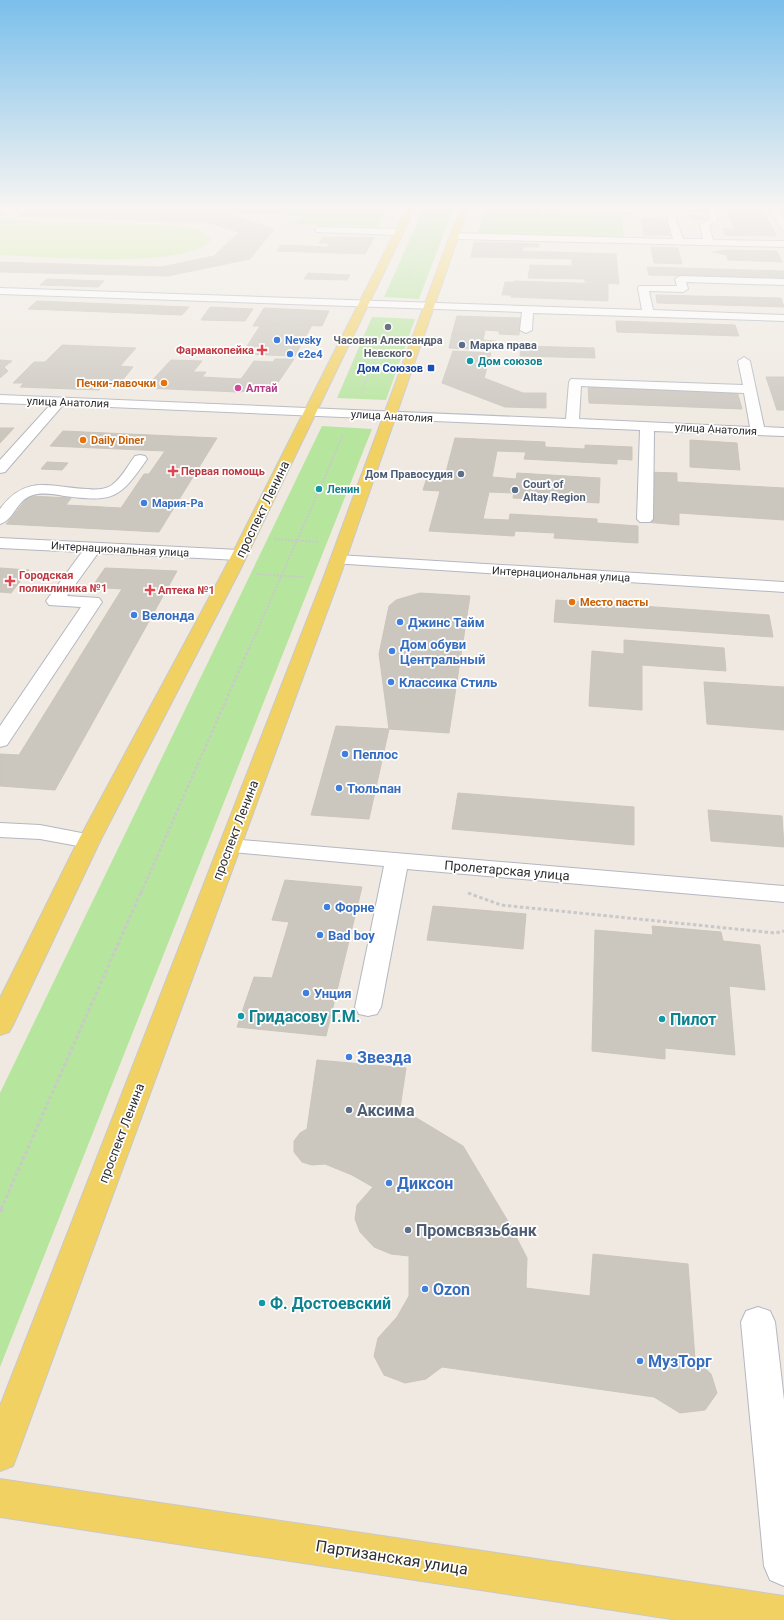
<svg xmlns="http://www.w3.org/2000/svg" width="784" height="1620" viewBox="0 0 784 1620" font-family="Roboto,sans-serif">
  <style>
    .green { fill: #b6e59e }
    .pitch { fill: #c9ec9a }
    .building { fill: #cbc7bf; stroke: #cbc5ba }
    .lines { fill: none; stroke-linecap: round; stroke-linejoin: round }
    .minor-casing { stroke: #b4b7c1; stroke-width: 2 }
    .major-casing { stroke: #c9c9c9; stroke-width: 2 }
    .path-far5 { stroke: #c9c9c9; stroke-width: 1; stroke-dasharray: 1.5 1; stroke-linecap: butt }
    .path-far4 { stroke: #c9c9c9; stroke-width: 1.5; stroke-dasharray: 1.5 1; stroke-linecap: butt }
    .path-far3 { stroke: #c9c9c9; stroke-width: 2; stroke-dasharray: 2 1.5; stroke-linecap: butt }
    .path-far2 { stroke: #c9c9c9; stroke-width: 2.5; stroke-dasharray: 3 2; stroke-linecap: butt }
    .path-far1 { stroke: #c9c9c9; stroke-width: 3; stroke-dasharray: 3.5 2.5; stroke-linecap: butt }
    .path { stroke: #c9c9c9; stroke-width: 4; stroke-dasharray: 5 3; stroke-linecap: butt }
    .minor { fill: #fff; fill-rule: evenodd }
    .major { fill: #f2d163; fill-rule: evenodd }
    .worship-dot { fill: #6b7280; stroke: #fff; stroke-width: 1.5 }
    .shop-dot { fill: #3f7fe0; stroke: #fff; stroke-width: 1.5 }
    .service-dot { fill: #5c6f8a; stroke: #fff; stroke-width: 1.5 }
    .health-dot { fill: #e0444e; stroke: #fff; stroke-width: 1.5 }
    .culture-dot { fill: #0f9aa8; stroke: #fff; stroke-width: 1.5 }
    .transit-dot { fill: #1a4fb4; stroke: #fff; stroke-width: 1.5 }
    .food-dot { fill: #e8710a; stroke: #fff; stroke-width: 1.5 }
    .hotel-dot { fill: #d1479c; stroke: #fff; stroke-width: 1.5 }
    .labels { text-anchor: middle; stroke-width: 3.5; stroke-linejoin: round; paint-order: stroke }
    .far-shop-label { font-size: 11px; font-weight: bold; fill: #366cbe; stroke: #fff; text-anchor: start }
    .far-worship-label { font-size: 11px; font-weight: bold; fill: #5b616d; stroke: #fff }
    .far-service-label { font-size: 11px; font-weight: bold; fill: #4e5e75; stroke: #fff; text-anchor: start }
    .far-health-label { font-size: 11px; font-weight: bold; fill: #be3a42; stroke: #fff; text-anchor: start }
    .far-culture-label { font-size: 11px; font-weight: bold; fill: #0d838f; stroke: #fff; text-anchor: start }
    .far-transit-label { font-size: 11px; font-weight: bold; fill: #164399; stroke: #fff; text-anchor: end }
    .far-food-label { font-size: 11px; font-weight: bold; fill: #c56008; stroke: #fff; text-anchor: start }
    .far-hotel-label { font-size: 11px; font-weight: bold; fill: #b23c85; stroke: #fff; text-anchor: start }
    .far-street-label { font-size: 11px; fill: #2e2e2e; stroke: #fff }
    .street-label { font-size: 13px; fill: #2e2e2e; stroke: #fff }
    .shop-label { font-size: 13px; font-weight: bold; fill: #366cbe; stroke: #fff; text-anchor: start }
    .near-culture-label { font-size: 16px; font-weight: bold; fill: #0d838f; stroke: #fff; text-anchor: start }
    .near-shop-label { font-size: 16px; font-weight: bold; fill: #366cbe; stroke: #fff; text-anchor: start }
    .near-service-label { font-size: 16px; font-weight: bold; fill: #4e5e75; stroke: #fff; text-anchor: start }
    .near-street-label { font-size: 16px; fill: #2e2e2e; stroke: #fff }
  </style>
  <rect width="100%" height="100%" fill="#efe9e1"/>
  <path class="green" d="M 275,206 L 388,206 L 377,227 L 294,224 L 302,216 L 268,214 Z
    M 425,206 L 454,206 L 419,299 L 384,297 Z
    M 487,207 L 540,209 L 540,213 L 622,216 L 624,238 L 477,233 Z
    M 372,317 L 415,319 L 386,400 L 337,398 Z
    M 322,426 L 372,429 L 0,1367 L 0,1093 Z"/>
  <path class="pitch" d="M 125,206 L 189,206 L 183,211 L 120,209 Z
    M 212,206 L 275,206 L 268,214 L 205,213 Z
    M 0,220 L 174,225 L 198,229 L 210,236 L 211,240 C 188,270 39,256 0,255 Z"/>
  <path class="building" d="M 0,206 L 30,206 L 25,209 L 12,209 L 3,215 L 0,215 Z
    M 545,206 L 574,206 L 574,212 L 545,211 Z
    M 664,206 L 702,206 L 704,212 L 665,211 Z
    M 729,206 L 760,206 L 762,211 L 731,210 Z
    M 30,208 L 226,213 L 274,229 L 250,259 L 168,276 L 0,272 L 0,262 L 161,267 L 214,256 L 239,232 L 206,222 L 17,217 Z
    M 726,210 L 762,211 L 774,230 L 735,229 Z
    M 690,215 L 703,216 L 704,220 L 692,219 Z
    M 641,219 L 667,220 L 671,235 L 644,235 Z
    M 723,229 L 774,230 L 776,236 L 725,235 Z
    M 323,237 L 374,238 L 365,254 L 277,251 L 281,245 L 327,247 L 329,243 L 319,243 Z
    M 474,242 L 539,244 L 539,247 L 523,247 L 522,251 L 616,254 L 619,284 L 585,282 L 585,279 L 528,278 L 530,265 L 572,266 L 572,259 L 471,257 Z
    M 651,247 L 678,248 L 682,264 L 654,263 Z
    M 725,250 L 777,251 L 782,262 L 728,260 L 726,255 L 713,252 Z
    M 647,267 L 784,271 L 784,279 L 649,275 Z
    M 308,273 L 350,275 L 347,280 L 304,279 Z
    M 47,279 L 104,281 L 98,287 L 40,285 Z
    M 514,281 L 608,284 L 608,301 L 511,297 L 511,295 L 502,295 L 505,282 L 513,282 Z
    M 656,295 L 781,298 L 784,307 L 657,303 Z
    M 37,301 L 189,307 L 182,315 L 28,309 Z
    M 210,307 L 253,309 L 245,321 L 201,320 Z
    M 264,308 L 329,311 L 322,326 L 273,324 L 271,326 L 253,326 Z
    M 457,316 L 520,318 L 519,335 L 499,334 L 499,331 L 485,330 L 484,335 L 452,334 Z
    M 616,321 L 735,325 L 739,336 L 617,332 Z
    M 273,324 L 312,325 L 295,356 L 242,354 L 260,326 L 271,326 Z
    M 452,334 L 484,335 L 483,340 L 496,341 L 494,350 L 449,348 Z
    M 62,345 L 136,348 L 120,366 L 133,367 L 118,386 L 103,386 L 99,390 L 20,387 L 24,383 L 13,383 L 34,362 L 45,362 Z
    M 521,346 L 594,348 L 595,358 L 520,356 Z
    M 453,351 L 491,353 L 484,378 L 523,393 L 546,393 L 546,408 L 505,407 L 442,383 Z
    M 275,359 L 294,359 L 277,384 L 261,389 L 239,392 L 145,388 L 171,360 L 202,361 L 193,372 L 206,372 L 202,377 L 241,379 L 254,361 L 273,362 Z
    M 0,360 L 12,361 L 4,367 L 8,371 L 0,378 Z
    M 766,377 L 784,377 L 784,410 L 777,410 Z
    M 588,385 L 737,391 L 742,409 L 589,403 Z
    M 0,428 L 14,428 L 0,443 Z
    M 63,431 L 217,438 L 159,532 L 6,524 L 29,496 L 71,498 L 66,505 L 121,508 L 144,474 L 149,474 L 165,451 L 50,446 Z
    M 455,438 L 545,442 L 545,447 L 585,449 L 585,445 L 632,447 L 632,460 L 617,459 L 617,464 L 524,459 L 526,452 L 497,451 L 492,477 L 516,479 L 517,473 L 600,478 L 599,503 L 513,498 L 514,493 L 489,492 L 483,519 L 509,520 L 510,514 L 597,519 L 597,523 L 638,526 L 638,543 L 554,538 L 555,533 L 515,531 L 514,536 L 429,531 L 440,491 L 423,490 L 429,471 L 446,472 Z
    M 690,440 L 737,443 L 740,470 L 690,467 Z
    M 47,462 L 68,463 L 62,470 L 41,469 Z
    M 645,472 L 677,473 L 677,482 L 784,488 L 784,520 L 679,513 L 679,525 L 645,522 Z
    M 0,568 L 29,570 L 11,593 L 0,592 Z
    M 105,568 L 177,571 L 55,790 L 0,786 L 0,754 L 19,755 L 122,589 L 92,587 Z
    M 420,593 L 470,596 L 449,733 L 389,729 L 379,654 L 389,606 L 396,600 Z
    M 556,600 L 769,615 L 773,637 L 554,622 Z
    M 624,640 L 724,648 L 726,671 L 642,665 L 642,710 L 589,706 L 592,651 L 624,654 Z
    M 704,682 L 784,687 L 784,730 L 707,724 Z
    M 336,726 L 389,729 L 369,819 L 311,815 Z
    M 458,793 L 634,807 L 634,845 L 452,829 Z
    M 708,810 L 782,816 L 784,847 L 711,841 Z
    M 285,880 L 362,887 L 326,1036 L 237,1027 L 254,977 L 272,978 L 289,922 L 272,920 Z
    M 433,906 L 526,914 L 523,949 L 427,940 Z
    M 652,926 L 721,932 L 723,941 L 760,945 L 765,990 L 729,986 L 735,1055 L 665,1048 L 665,1059 L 592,1051 L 595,930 L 653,935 Z
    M 317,1060 L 406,1068 L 400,1108 L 463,1146 L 509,1223 L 527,1258 L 526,1288 L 590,1296 L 593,1254 L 688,1264 L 695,1359 L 711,1374 L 717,1393 L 705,1410 L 680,1413 L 654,1397 L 442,1367 L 426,1379 L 405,1383 L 384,1375 L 374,1356 L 378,1338 L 397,1317 L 409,1296 L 409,1256 L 391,1254 L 374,1247 L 360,1232 L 355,1219 L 357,1205 L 373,1187 L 352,1175 L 325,1164 L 312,1165 L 302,1162 L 294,1152 L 294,1141 L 300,1133 L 307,1129 Z"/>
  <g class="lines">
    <g class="minor-casing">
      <path id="minor" d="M 595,206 L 628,207 L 628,206 L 636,206 L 636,209 L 630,213 L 601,212 L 598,211 Z
        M 708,206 L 716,206 L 717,220 L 709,226 L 713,240 L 784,241 L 784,247 L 455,239 L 450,236 L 455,233 L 673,239 L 667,217 L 671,214 L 675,217 L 683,239 L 703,239 L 700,225 L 709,219 Z
        M 768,206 L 776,206 L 784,219 L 784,230 L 780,227 Z
        M 319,227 L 399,229 L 403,232 L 399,235 L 316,232 L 316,228 Z
        M 680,276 L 784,279 L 784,285 L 686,282 L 688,289 L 683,292 L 649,291 L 653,310 L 784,315 L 784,321 L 533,313 L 532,330 L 526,333 L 520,330 L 522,312 L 0,294 L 0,288 L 642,310 L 638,288 L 639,286 L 677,286 L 675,279 Z
        M 744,357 L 750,361 L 764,427 L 784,428 L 784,436 L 654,431 L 653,519 L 650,522 L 640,522 L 637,519 L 640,430 L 63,405 L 5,472 L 0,473 L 0,460 L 50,405 L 0,403 L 0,395 L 566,419 L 569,382 L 571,379 L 743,385 L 738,361 ZM 581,386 L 744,393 L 750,427 L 579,419 Z
        M 140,455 L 145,456 L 147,459 C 119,500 113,502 64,496 C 54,494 43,492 33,495 C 17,499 14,520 0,524 L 0,509 C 27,473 50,488 88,489 C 96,490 104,490 112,485 C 122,478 128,465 135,456 Z
        M 0,538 L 239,550 L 245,552 L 247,555 L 245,558 L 239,560 L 98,553 L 67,596 L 99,598 L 102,602 L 7,745 L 0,747 L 0,726 L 81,607 L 49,605 L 46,601 L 82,552 L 0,548 Z
        M 338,555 L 784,582 L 784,592 L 332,563 L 330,560 L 332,557 Z
        M 0,823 L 40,825 L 97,836 L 100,841 L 97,846 L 89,848 L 40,839 L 0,837 Z
        M 230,839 L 784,886 L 784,902 L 407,869 L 381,1007 L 377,1014 L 368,1016 L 359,1014 L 355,1007 L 384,866 L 222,851 L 219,846 L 222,841 Z
        M 758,1307 L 770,1311 L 775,1322 L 784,1400 L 784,1586 L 770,1580 L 764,1566 L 741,1322 L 746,1311 Z"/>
    </g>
    <g class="major-casing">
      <path id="major" d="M 408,206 L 416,206 L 239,572 L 100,841 L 13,1025 L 9,1032 L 0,1035 L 0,998 L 78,841 L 223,572 Z
        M 461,206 L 469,206 L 339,579 L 18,1453 L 13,1466 L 0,1471 L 0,1406 L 323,579 Z
        M 0,1479 L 784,1596 L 784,1620 L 678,1620 L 0,1517 Z"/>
    </g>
    <path class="path-far5" d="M 485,211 L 510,216
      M 406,285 L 438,206"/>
    <path class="path-far4" d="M 361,393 L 390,324
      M 331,462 L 343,435"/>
    <path class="path-far3" d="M 274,539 L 319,542
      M 256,574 L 305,577
      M 249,649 L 332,461"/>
    <path class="path-far2" d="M 141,893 L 249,648"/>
    <path class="path-far1" d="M 468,893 L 501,905 L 775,933 L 784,931
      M 1,1209 L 141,892"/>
    <path class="path" d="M 0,1212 L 2,1208"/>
    <use href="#minor" class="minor"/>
    <use href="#major" class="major"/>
  </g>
  <linearGradient id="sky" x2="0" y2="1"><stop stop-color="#7abfeb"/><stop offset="0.48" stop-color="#f8f5f2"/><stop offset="1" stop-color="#f8f5f2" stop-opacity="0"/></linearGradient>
  <rect width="784" height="433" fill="url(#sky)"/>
  <circle class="worship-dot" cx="388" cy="327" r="4"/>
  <g class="shop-dot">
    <circle cx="277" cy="340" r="4"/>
    <circle cx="290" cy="354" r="4"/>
    <circle cx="144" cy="503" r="4"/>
    <circle cx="134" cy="615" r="4"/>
    <circle cx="400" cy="622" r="4"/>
    <circle cx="392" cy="651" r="4"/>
    <circle cx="391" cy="682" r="4"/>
    <circle cx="345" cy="754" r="4"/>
    <circle cx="339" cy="788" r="4"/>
    <circle cx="327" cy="907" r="4"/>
    <circle cx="320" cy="935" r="4"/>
    <circle cx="306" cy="993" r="4"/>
    <circle cx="349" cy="1057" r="4"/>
    <circle cx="389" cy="1183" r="4"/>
    <circle cx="425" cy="1289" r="4"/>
    <circle cx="640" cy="1361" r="4"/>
  </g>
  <g class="service-dot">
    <circle cx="462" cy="345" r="4"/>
    <circle cx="461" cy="474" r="4"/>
    <circle cx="515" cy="490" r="4"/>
    <circle cx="349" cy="1110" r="4"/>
    <circle cx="408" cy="1230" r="4"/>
  </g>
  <g class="health-dot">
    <path d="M260 344h4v4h4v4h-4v4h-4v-4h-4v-4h4z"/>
    <path d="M171 465h4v4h4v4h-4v4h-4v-4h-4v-4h4z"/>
    <path d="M8 575h4v4h4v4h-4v4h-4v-4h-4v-4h4z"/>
    <path d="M148 584h4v4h4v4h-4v4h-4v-4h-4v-4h4z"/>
  </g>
  <g class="culture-dot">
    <circle cx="470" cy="361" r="4"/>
    <circle cx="319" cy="489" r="4"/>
    <circle cx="241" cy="1016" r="4"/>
    <circle cx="662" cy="1019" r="4"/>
    <circle cx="262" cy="1303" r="4"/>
  </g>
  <rect class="transit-dot" x="427" y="364" width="8" height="8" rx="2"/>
  <g class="food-dot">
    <circle cx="164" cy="383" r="4"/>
    <circle cx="83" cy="440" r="4"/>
    <circle cx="572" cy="602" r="4"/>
  </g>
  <circle class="hotel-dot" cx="238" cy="388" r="4"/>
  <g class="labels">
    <g class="far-shop-label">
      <text x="285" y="344">Nevsky</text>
      <text x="298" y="358">e2e4</text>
      <text x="152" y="507">Мария-Ра</text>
    </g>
    <g class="far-worship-label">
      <text x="388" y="344">Часовня Александра<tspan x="388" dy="13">Невского</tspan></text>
    </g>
    <g class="far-service-label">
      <text x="470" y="349">Марка права</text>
      <text x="453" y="478" text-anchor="end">Дом Правосудия</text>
      <text x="523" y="488">Court of<tspan x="523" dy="13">Altay Region</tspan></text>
    </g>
    <g class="far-health-label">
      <text x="254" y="354" text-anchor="end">Фармакопейка</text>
      <text x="181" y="475">Первая помощь</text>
      <text x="19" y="579">Городская<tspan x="19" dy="13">поликлиника №1</tspan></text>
      <text x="158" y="594">Аптека №1</text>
    </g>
    <g class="far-culture-label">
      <text x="478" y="365">Дом союзов</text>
      <text x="327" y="493">Ленин</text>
    </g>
    <g class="far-transit-label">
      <text x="423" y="372">Дом Союзов</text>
    </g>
    <g class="far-food-label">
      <text x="156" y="387" text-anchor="end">Печки-лавочки</text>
      <text x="91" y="444">Daily Diner</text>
      <text x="580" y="606">Место пасты</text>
    </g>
    <g class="far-hotel-label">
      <text x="246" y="392">Алтай</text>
    </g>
    <g class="far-street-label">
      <text transform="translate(68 402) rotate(2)" y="4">улица Анатолия</text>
      <text transform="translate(392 416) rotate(3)" y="4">улица Анатолия</text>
      <text transform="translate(716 429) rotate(3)" y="4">улица Анатолия</text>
      <text transform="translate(120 549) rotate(3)" y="4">Интернациональная улица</text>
      <text transform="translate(561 574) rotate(3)" y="4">Интернациональная улица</text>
    </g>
    <g class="street-label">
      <text transform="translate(262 509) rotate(-64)" y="5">проспект Ленина</text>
      <text transform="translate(235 830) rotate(-69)" y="5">проспект Ленина</text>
      <text transform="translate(507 870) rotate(5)" y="5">Пролетарская улица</text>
      <text transform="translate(121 1133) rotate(-69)" y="5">проспект Ленина</text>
    </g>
    <g class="shop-label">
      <text x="142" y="620">Велонда</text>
      <text x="408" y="627">Джинс Тайм</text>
      <text x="400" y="649">Дом обуви<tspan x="400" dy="15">Центральный</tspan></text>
      <text x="399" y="687">Классика Стиль</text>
      <text x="353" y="759">Пеплос</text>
      <text x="347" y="793">Тюльпан</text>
      <text x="335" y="912">Форне</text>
      <text x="328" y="940">Bad boy</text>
      <text x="314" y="998">Унция</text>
    </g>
    <g class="near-culture-label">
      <text x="249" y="1022">Гридасову Г.М.</text>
      <text x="670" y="1025">Пилот</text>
      <text x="270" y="1309">Ф. Достоевский</text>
    </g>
    <g class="near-shop-label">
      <text x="357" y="1063">Звезда</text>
      <text x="397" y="1189">Диксон</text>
      <text x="433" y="1295">Ozon</text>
      <text x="648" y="1367">МузТорг</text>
    </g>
    <g class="near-service-label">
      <text x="357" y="1116">Аксима</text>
      <text x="416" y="1236">Промсвязьбанк</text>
    </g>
    <g class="near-street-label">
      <text transform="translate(392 1557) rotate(9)" y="6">Партизанская улица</text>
    </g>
  </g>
</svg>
